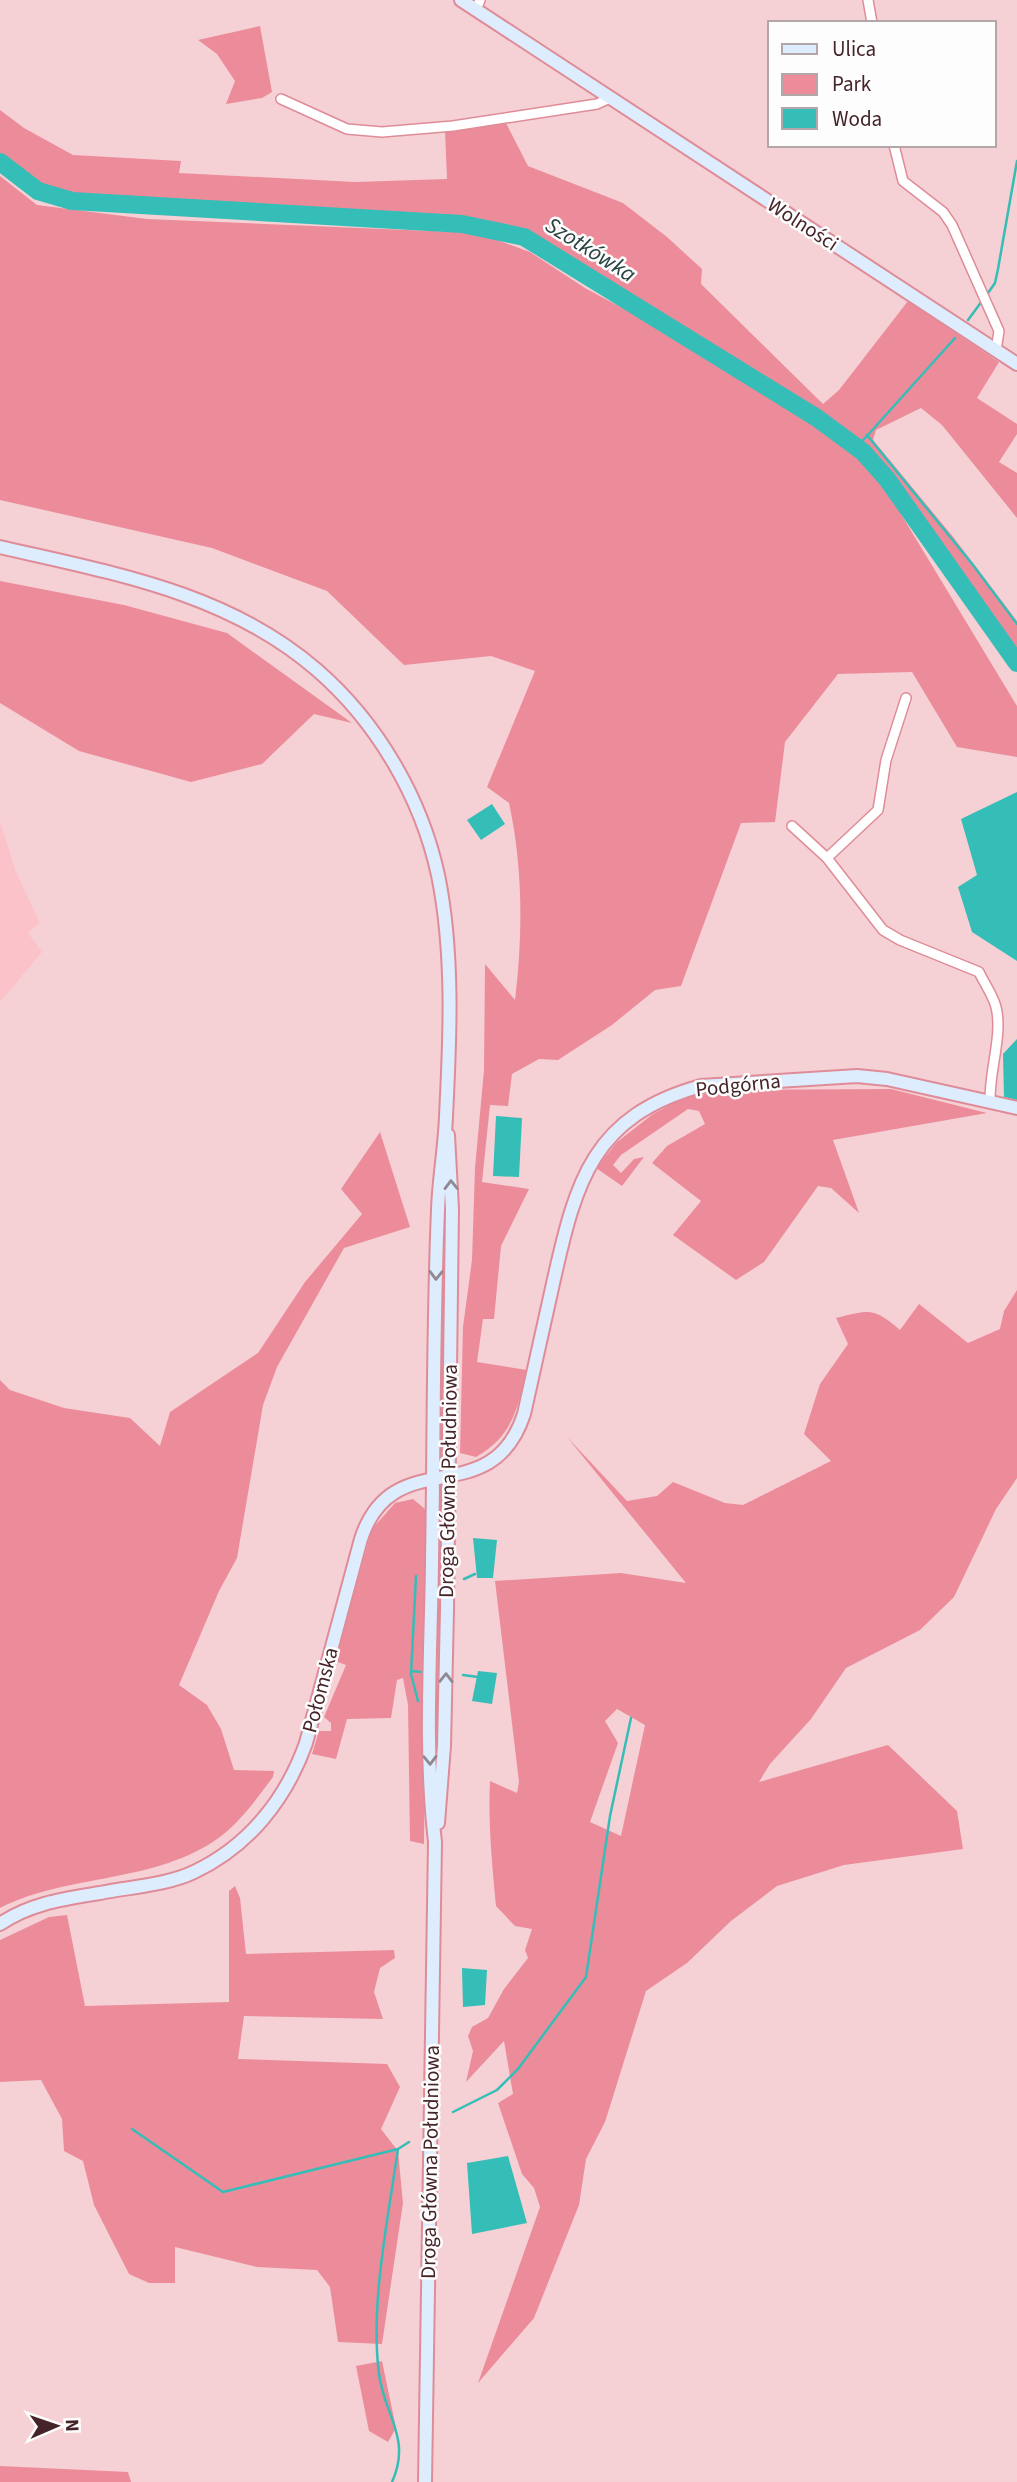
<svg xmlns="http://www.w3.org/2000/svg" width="1017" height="2482" viewBox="0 0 1017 2482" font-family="'Source Sans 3',sans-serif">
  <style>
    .built { fill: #fcc2c9 }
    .green { fill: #ec8c9b; fill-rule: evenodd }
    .water { fill: #35bdb7 }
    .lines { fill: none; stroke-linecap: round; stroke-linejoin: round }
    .stream { stroke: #35bdb7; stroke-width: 2.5 }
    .river { stroke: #35bdb7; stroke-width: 18 }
    .street-casing { stroke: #df8c98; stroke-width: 12 }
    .secondary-casing { stroke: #df8c98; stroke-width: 16 }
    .street { stroke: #fff; stroke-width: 9 }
    .secondary { stroke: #ddedfd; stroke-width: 12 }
    .oneway { stroke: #918893 }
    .labels { text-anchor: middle; stroke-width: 5; stroke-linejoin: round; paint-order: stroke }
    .street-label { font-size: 21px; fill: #452429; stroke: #fdfdfd }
    .water-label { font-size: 23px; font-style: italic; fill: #274341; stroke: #fdfdfd }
  </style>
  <rect width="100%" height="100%" fill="#f5d1d5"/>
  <path class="built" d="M 0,821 L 16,872 L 40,923 L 28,933 L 42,952 L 0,1002 Z"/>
  <path class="green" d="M 260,26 L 272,92 L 262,98 L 226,104 L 235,81 L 217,54 L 198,40 Z
    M 0,110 L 24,128 L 73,155 L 181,161 L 179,173 L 355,182 L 447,179 L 445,131 L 506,123 L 528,166 L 623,203 L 667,237 L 702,269 L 701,284 L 823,404 L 839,390 L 908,301 L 999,362 L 977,398 L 1017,424 L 1017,434 L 999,462 L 1017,473 L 1017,518 L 942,425 L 921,408 L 876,430 L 873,440 L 954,538 L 1017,621 L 1017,656 L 869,452 L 820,415 L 530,232 L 463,219 L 62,196 L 28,180 L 0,157 Z
    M 0,176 L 37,205 L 147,219 L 478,233 L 530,252 L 585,288 L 665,331 L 817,423 L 853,450 L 881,481 L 1017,706 L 1017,757 L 957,747 L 912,672 L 838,674 L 785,742 L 775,822 L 741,823 L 681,986 L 655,990 L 612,1025 L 558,1060 L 539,1059 L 512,1074 L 508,1106 L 490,1105 L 482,1182 L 529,1189 L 501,1246 L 494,1319 L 483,1319 L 477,1362 L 527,1370 C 517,1409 513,1436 476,1457 L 460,1453 L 463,1327 L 472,1260 L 475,1168 L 484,1070 L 485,964 L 515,1000 C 523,935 523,867 509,803 L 487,787 L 535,671 L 491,656 L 404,665 L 327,591 L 212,548 L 0,500 Z
    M 0,581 L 124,605 L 227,633 L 352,723 L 314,714 L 262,764 L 191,782 L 79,751 L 0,703 Z
    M 891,1089 L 987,1113 L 833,1140 L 859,1213 L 831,1188 L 818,1186 L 764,1262 L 736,1280 L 673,1235 L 701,1201 L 652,1163 L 667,1146 L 705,1124 L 699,1111 L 688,1109 L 621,1155 L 613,1165 L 621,1173 L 634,1159 L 644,1157 L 622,1186 L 596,1168 L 617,1142 L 653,1114 L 685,1097 L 731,1090 Z
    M 380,1132 L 410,1227 L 344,1248 L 277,1367 L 263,1405 L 237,1558 L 219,1591 L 179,1685 L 207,1705 L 221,1729 L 234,1770 L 274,1771 L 273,1777 C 257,1798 241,1821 220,1837 C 156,1884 69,1873 0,1908 L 0,1380 L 10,1390 L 64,1408 L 130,1418 L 160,1446 L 170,1412 L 258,1353 L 305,1282 L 362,1214 L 341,1189 Z
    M 1017,1290 L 1017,1478 L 996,1509 L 954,1597 L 920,1630 L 846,1668 L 811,1719 L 770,1764 L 759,1782 L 888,1745 L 957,1811 L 963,1849 L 844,1865 L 777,1886 L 731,1921 L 687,1963 L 646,1991 L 605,2122 L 586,2159 L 579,2205 L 534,2318 L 478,2383 L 540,2207 L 534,2188 L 522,2174 L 498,2103 L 513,2094 L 504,2041 L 466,2082 L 473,2051 L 468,2036 L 472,2027 L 488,2018 L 504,1989 L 528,1958 L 525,1950 L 532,1929 L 515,1926 L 496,1906 C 492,1864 488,1823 490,1781 L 517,1793 L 519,1782 L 495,1581 L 621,1573 L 686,1583 L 567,1437 L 627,1501 L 657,1496 L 673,1482 L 725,1503 L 743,1505 L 831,1461 L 804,1434 L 820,1384 L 848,1344 L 836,1318 C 870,1310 873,1307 900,1330 L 919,1304 L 968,1343 L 1000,1329 L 1004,1311 ZM 617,1709 L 645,1725 L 621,1836 L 590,1822 L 618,1743 L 605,1721 Z
    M 413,1499 L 425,1509 L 427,1524 L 424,1844 L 410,1841 L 408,1705 L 403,1678 L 397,1680 L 391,1718 L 347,1719 L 336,1759 L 312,1754 L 319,1731 L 331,1731 L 331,1723 L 324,1717 L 346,1665 L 335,1661 L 372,1529 L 395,1503 Z
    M 235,1886 L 240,1898 L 246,1954 L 394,1950 L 395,1958 L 380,1968 L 374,1992 L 383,2019 L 244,2016 L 238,2059 L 387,2064 L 400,2087 L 381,2129 L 398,2151 L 403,2203 L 382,2344 L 338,2342 L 330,2287 L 317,2270 L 257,2267 L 175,2247 L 175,2283 L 149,2283 L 129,2274 L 94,2205 L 83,2161 L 64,2151 L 62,2119 L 41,2080 L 0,2082 L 0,1940 L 49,1917 L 67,1915 L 85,2006 L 229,2002 L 229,1891 Z
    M 382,2361 L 396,2428 L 388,2442 L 369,2431 L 356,2366 Z
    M 0,2466 L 128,2472 L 131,2482 L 0,2482 Z"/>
  <path class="water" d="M 1017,792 L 1017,961 L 972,932 L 958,887 L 977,875 L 961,819 Z
    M 492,804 L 505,824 L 481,840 L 467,820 Z
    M 1017,1039 L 1017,1100 L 1004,1097 L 1003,1054 Z
    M 496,1116 L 522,1118 L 519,1177 L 493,1176 Z
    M 473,1538 L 497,1540 L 493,1578 L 477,1578 Z
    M 478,1671 L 497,1673 L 492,1704 L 472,1701 Z
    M 462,1968 L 487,1970 L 485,2005 L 463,2007 Z
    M 508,2156 L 527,2223 L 472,2234 L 467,2163 Z"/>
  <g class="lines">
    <path class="stream" d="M 986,296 L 995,283 L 998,269 L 1017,161
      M 968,320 L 982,301
      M 867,435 L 973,565 L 1017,624
      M 857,447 L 955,338
      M 416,1576 L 411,1674 L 418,1701
      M 464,1579 L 475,1574
      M 411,1671 L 421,1672
      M 463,1675 L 478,1677
      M 453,2112 L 497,2090 L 518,2069 L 586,1977 L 610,1816 L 631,1718
      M 132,2129 L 223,2192 L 398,2149 L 409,2142
      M 392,2482 C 412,2438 384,2415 379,2374 C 370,2304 388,2219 398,2149"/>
    <path class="river" d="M 0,162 L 38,191 L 72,201 L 462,224 L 524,237 L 817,418 L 863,452 L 887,479 L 1017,663"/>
    <g class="street-casing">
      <path id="street" d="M 868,0 L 872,23
        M 476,10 L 480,0
        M 281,99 L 347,129 L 382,132 L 453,126 L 597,104 L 610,98
        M 894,145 L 903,181 L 943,212 L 952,225 L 999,331 L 996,350
        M 792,826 L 827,858 L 883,930 L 900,940 L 979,972 C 984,983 993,995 996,1007 C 1003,1035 989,1071 990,1102
        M 827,858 L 878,810 L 886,760 L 906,698"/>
    </g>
    <g class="secondary-casing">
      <path id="secondary" d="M 461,0 L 1017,364
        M 0,547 C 112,573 227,592 317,670 C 377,722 421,797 438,875 C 454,953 450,1038 446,1116 C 445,1147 439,1178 438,1210 C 433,1327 434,1444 432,1561 C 431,1654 424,1749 435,1842 L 425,2482
        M 438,1823 L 444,1746 L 447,1610 L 452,1209 L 448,1135
        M 0,1924 C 31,1903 64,1899 100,1893 C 130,1887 167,1885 194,1872 C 249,1846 286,1799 306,1743 L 361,1539 C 393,1440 491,1515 524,1414 C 534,1369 544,1324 554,1279 C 576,1181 593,1116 701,1086 L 857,1076 L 887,1079 L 1017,1108"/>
    </g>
    <use href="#street" class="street"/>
    <use href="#secondary" class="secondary"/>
  </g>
  <defs><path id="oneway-chevron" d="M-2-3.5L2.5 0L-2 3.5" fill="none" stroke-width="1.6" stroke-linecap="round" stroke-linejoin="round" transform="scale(1.75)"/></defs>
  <g class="oneway">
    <use href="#oneway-chevron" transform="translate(451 1185) rotate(-91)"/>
    <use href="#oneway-chevron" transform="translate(436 1275) rotate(91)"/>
    <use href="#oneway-chevron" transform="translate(446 1678) rotate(-89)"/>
    <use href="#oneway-chevron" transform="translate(430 1760) rotate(89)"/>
  </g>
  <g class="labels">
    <g class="street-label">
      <text transform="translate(803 224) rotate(33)" y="7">Wolności</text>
      <text transform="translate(738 1085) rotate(-6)" y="7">Podgórna</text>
      <text transform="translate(448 1481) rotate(-89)" y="7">Droga Główna Południowa</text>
      <text transform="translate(320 1690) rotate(-75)" y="7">Połomska</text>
      <text transform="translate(430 2162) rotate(-89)" y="7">Droga Główna Południowa</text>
    </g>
    <g class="water-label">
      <text transform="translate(591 249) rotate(32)" y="8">Szotkówka</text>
    </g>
  </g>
  <rect x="768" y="21" width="228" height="126" fill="#fdfdfd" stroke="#b3a6a8" stroke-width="2"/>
  <rect x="782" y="44" width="35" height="10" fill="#ddedfd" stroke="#b3a6a8" stroke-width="2"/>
  <text x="832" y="56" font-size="21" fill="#452429">Ulica</text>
  <rect x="782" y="74" width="35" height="21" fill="#ec8c9b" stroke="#b3a6a8" stroke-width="2"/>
  <text x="832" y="91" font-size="21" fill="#452429">Park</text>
  <rect x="782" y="108" width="35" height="21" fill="#35bdb7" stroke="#b3a6a8" stroke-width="2"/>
  <text x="832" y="126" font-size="21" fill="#452429">Woda</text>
  <g transform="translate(56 2426) rotate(88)" stroke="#fdfdfd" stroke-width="5" paint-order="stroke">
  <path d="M0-5L12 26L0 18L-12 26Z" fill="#452429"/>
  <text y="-10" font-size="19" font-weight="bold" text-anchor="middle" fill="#452429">N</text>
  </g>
</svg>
